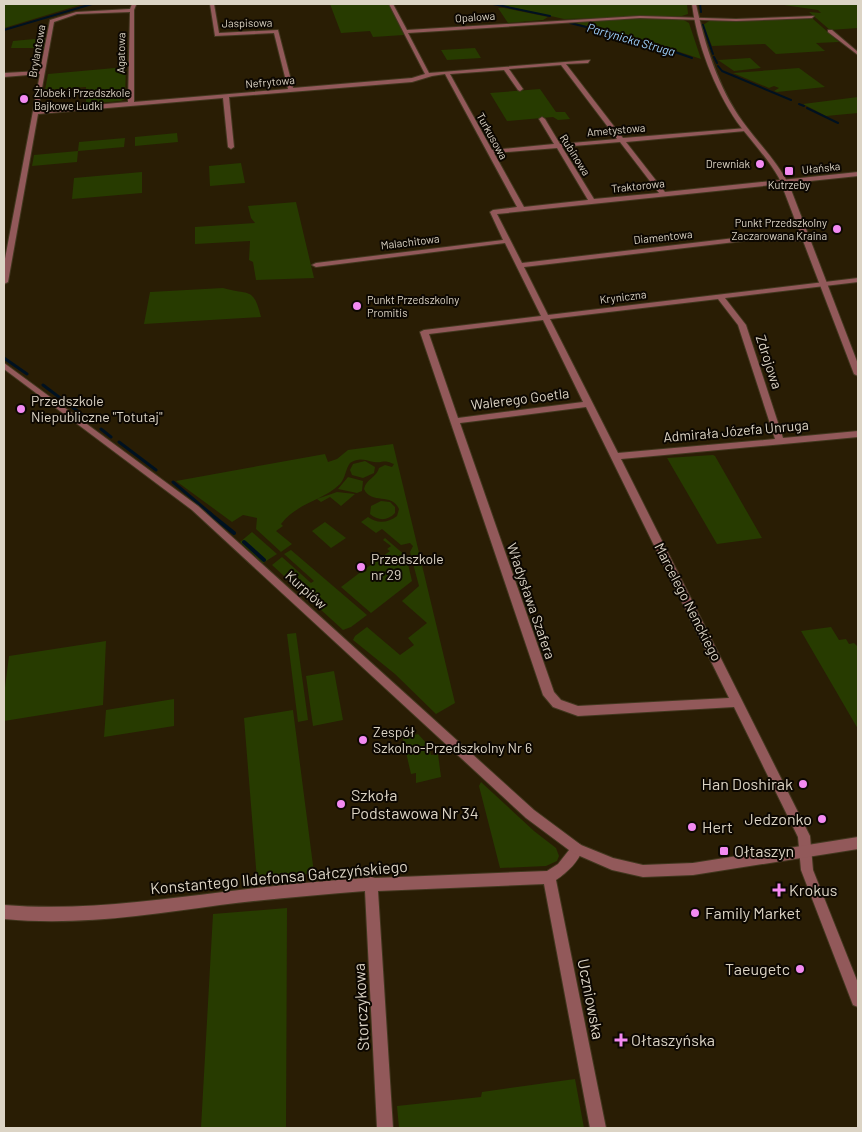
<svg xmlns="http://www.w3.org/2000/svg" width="862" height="1132" viewBox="0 0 862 1132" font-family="Barlow,sans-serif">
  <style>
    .green { fill: #273b00 }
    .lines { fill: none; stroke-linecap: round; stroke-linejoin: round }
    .stream-far2 { stroke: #001120; stroke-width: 2 }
    .stream-far1 { stroke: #001120; stroke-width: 3 }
    .stream { stroke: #001120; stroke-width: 4 }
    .minor-casing { stroke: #42371f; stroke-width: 2 }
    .tertiary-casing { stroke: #42371f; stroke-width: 2 }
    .minor { fill: #92595a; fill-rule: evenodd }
    .tertiary { fill: #92595a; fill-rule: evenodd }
    .poi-dot { fill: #f38af2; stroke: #0d0802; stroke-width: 2 }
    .labels { text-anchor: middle; stroke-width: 4; stroke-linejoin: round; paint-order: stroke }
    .far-street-label { font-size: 11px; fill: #dcd4c5; stroke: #0d0802 }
    .far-poi-label { font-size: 11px; fill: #dcd4c5; stroke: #0d0802; text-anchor: start }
    .far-water-label { font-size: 12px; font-style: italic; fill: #9ed1fd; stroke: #0d0802 }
    .street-label { font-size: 14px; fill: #dcd4c5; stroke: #0d0802 }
    .poi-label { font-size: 14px; fill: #dcd4c5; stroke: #0d0802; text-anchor: start }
    .near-poi-label { font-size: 16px; fill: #dcd4c5; stroke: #0d0802; text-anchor: start }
    .near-street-label { font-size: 16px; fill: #dcd4c5; stroke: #0d0802 }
  </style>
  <rect width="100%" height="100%" fill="#291d04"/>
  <path class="green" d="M 4,4 L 83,4 L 4,28 Z
    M 330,4 L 389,4 L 404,35 L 373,37 L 370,31 L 341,33 Z
    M 497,4 L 687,4 L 688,14 L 682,16 L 564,19 Z
    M 777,4 L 858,4 L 858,28 L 830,30 L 809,12 L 821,13 L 818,10 Z
    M 498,8 L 504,8 L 548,17 L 543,20 L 508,23 Z
    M 635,19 L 682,19 L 689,23 L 701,59 L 640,39 L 571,22 Z
    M 813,19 L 839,42 L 816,43 L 825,51 L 776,54 L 765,44 L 712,46 L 703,25 L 709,21 Z
    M 45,38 L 44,48 L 11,48 L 13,41 Z
    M 475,48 L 481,58 L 447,60 L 441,50 Z
    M 750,58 L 761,68 L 734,71 L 718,60 Z
    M 126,67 L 125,99 L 121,101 L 86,104 L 86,87 L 45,90 L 48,74 Z
    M 799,68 L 825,87 L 777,92 L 774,91 L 779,88 L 774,86 L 769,88 L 733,73 Z
    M 540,89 L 556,112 L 565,112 L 570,119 L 558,120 L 553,117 L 507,121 L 490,93 Z
    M 858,97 L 858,113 L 826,116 L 803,104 Z
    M 177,133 L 178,142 L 135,146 L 135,137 Z
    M 125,138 L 124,147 L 78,151 L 77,162 L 32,166 L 34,155 L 78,151 L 79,142 Z
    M 241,163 L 245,183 L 210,186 L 209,166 Z
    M 142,172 L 142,193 L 72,199 L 74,178 Z
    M 296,202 L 314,278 L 256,280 L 253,262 L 249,260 L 250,241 L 195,244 L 195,227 L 255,223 L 251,218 L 248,206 Z
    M 223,288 C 250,296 253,286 261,317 L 144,324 L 150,292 Z
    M 393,444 L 455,703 L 436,714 L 395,674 L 353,640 L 355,636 L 367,627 L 400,655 L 414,645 L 408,638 L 427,623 L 402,601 L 419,586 L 410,552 L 413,546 L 410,543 L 401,545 L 382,529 L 376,533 L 361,522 L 368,517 C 377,524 388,523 397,516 L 399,509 C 392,492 371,505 364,489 C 366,479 377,477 379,468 L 385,465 L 392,467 L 394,464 C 382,459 385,463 374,462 C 364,460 360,457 350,463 C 345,470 346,477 340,484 C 323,501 298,502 281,524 L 283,526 L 276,531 L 292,544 L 281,552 L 256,529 L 257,518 L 243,515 L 232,522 L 176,481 L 325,454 L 328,462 L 337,459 L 348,450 Z
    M 713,455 L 715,456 L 762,538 L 717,544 L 667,458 Z
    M 365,461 L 375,467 L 374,473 L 363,478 L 352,475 L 350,470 L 353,464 Z
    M 348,477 L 363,481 L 362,491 L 357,493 L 338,489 Z
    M 337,492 L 355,494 L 341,506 L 330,497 L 321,502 L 317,499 Z
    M 381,501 L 390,502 L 395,507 L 395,513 C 388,521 378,521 370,514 L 371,506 Z
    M 325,522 L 346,538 L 331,548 L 312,531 Z
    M 252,532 L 277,554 L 263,563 L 240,542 Z
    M 385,538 L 406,556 L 412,581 L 371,613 L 341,587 L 362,571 L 365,572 L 367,570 L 365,569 L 390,551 L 387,549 L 391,546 L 383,540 Z
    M 291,550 L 367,615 L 351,627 L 343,630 L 272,565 L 282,557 L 311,583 L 314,581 L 284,554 Z
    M 831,627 L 839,640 L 846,639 L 849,644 L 854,643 L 858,647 L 858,729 L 801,631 Z
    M 296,633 L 308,720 L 298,722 L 287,634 Z
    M 106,641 L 103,705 L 4,721 L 4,695 L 9,656 Z
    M 334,671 L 343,720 L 313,726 L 306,676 Z
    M 174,699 L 174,726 L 104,737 L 106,710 Z
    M 293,710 L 314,873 L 257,880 L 244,718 Z
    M 411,733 L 411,736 L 418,734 L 429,746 L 431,755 L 438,754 L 441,777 L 416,783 L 416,773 L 411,774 L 402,735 Z
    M 481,782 L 534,831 L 556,848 L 559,856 L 557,861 L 546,866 L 500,868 L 479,786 Z
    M 287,908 L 286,1128 L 201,1128 L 213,914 Z
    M 575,1079 L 584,1128 L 399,1128 L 397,1106 L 481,1097 L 482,1092 Z"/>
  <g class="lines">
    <path class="stream-far2" d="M 493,4 L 550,16
      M 700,4 L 701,12
      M 570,23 L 646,42 L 692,58
      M 703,25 L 713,54
      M 4,30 L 92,4
      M 714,57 L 717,63
      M 718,66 L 722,71 L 791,100
      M 799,104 L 804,106
      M 807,108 L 838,123"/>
    <path class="stream-far1" d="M 4,358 L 27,374
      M 43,385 L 84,416
      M 101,429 L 111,437
      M 119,442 L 156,470
      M 173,482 L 211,514"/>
    <path class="stream" d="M 209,513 L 234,533
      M 244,542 L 264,560"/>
    <g class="minor-casing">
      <path id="minor" d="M 132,4 L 136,5 L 134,10 L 134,102 L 288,89 L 274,33 L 215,36 L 210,4 L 214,4 L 219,33 L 278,30 L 293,88 L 412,78 L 425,74 L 389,4 L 393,4 L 407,30 L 640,16 L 736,19 L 814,16 L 812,18 L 736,21 L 640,18 L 408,33 L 429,73 L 590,60 L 588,63 L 566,64 L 623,138 L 747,128 L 747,130 L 745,131 L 626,142 L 665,192 L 858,172 L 858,176 L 497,214 L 522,263 L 752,236 L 808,237 L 811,239 L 808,241 L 752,240 L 524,267 L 548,315 L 858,278 L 858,282 L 725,298 L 746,325 L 783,438 L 858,431 L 858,437 L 621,459 L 810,836 L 813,870 L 858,983 L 858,1007 L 853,1005 L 801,870 L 798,837 L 734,707 L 578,716 L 553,707 L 543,695 L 420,332 L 424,330 L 541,316 L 505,243 L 316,267 L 312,265 L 316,263 L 503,240 L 490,212 L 493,210 L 517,207 L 445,74 L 432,76 L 412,82 L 229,97 L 234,147 L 231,149 L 228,147 L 223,98 L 38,114 L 8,282 L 4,284 L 4,264 L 40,74 L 4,77 L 4,73 L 40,71 L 50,20 L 76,12 L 130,9 ZM 130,12 L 128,102 L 38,110 L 54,22 L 77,14 ZM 561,65 L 617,139 L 560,144 L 545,119 L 542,117 L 539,119 L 554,144 L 492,150 L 450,74 L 504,70 L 518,90 L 520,91 L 523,89 L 509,69 ZM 620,142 L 659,193 L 594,199 L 562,147 ZM 557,148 L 588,200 L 524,207 L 494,153 ZM 718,299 L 738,325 L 775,439 L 618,453 L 550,319 ZM 543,320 L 583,402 L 458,418 L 429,334 ZM 586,407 L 729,698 L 578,706 L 561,700 L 554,692 L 460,423 Z
        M 828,30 L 832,30 L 858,52 L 858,55 L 828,32 Z
        M 577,843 L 581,845 L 583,849 C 578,862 568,872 556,880 L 606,1128 L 590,1128 L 544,884 L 378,891 L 393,1128 L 377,1128 L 365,891 C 317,895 268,899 220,905 C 148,915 77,926 4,919 L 4,905 C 78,911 150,901 223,892 C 271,886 318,881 366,878 L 371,877 L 375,878 L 547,871 L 558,864 L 573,845 Z"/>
    </g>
    <g class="tertiary-casing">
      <path id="tertiary" d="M 692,4 L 696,4 C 705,45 718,88 743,122 C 759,144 778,162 790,187 L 858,364 L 858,376 L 854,374 L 779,178 C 767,157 751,141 737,122 C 714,88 697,44 692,4 Z
        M 4,363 L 198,506 L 534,810 L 581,845 L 613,858 L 643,865 L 693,863 L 858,837 L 858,849 L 693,875 L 643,877 L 612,870 L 573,853 L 526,818 L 192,510 L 4,369 Z"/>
    </g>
    <use href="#minor" class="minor"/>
    <use href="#tertiary" class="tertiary"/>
  </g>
  <g class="poi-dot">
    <circle cx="24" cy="99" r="5"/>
    <circle cx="760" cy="164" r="5"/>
    <rect x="784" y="166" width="10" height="10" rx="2.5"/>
    <circle cx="837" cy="229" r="5"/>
    <circle cx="357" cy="306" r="5"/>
    <circle cx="21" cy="409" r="5"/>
    <circle cx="361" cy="567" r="5"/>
    <circle cx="363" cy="740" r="5"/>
    <circle cx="803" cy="784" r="5"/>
    <circle cx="341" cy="804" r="5"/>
    <circle cx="822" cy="819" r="5"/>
    <circle cx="692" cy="827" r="5"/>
    <rect x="719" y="846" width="10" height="10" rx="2.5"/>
    <path d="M776.5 882.5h5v5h5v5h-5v5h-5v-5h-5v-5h5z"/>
    <circle cx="695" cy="913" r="5"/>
    <circle cx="800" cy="969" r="5"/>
    <path d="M618.5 1032.5h5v5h5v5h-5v5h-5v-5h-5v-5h5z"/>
  </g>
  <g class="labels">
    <g class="far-street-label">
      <text transform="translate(475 17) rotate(-4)" y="4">Opalowa</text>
      <text transform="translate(247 23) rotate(-1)" y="4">Jaspisowa</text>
      <text transform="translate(37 51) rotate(-80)" y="4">Brylantowa</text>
      <text transform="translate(121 53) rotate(-89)" y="4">Agatowa</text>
      <text transform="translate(270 82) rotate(-5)" y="4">Nefrytowa</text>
      <text transform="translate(616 130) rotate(-5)" y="4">Ametystowa</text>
      <text transform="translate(492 136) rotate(61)" y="4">Turkusowa</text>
      <text transform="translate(575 155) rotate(58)" y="4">Rubinowa</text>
      <text transform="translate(821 168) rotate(-6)" y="4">Ułańska</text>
      <text transform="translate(638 186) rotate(-6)" y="4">Traktorowa</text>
      <text transform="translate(663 237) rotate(-6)" y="4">Diamentowa</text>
      <text transform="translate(410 242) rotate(-7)" y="4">Malachitowa</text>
      <text transform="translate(623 297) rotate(-7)" y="4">Kryniczna</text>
    </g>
    <g class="far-poi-label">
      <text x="34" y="97">Żlobek i Przedszkole<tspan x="34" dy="13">Bajkowe Ludki</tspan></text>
      <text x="750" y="168" text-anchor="end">Drewniak</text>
      <text x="789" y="189" text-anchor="middle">Kutrzeby</text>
      <text x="827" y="227" text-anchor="end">Punkt Przedszkolny<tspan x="827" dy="13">Zaczarowana Kraina</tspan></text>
      <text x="367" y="304">Punkt Przedszkolny<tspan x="367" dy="13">Promitis</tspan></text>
    </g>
    <g class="far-water-label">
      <text transform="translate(631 40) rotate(16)" y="4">Partynicka Struga</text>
    </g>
    <g class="street-label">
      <text transform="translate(769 362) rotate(72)" y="5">Zdrojowa</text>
      <text transform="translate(520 399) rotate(-7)" y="5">Walerego Goetla</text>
      <text transform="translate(736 431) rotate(-5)" y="5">Admirała Józefa Unruga</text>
      <text transform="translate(306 590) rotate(42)" y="5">Kurpiów</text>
      <text transform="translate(531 601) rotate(71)" y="5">Władysława Szafera</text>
      <text transform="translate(688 602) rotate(63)" y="5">Marcelego Nenckiego</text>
    </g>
    <g class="poi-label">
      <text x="31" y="406">Przedszkole<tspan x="31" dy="16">Niepubliczne "Totutaj"</tspan></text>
      <text x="371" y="564">Przedszkole<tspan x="371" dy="16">nr 29</tspan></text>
      <text x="373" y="737">Zespół<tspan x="373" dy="16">Szkolno-Przedszkolny Nr 6</tspan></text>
    </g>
    <g class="near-poi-label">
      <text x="793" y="790" text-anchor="end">Han Doshirak</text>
      <text x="351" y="801">Szkoła<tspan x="351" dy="18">Podstawowa Nr 34</tspan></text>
      <text x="812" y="825" text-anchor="end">Jedzonko</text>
      <text x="702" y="833">Hert</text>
      <text x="734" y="857">Ołtaszyn</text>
      <text x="789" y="896">Krokus</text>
      <text x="705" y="919">Family Market</text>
      <text x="790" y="975" text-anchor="end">Taeugetc</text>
      <text x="631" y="1046">Ołtaszyńska</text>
    </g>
    <g class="near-street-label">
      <text transform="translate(279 877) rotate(-5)" y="6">Konstantego Ildefonsa Gałczyńskiego</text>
      <text transform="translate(591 999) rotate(79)" y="6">Uczniowska</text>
      <text transform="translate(361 1007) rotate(-93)" y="6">Storczykowa</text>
    </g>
  </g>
  <rect width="862" height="1132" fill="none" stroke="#dcd4c5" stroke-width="10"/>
</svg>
